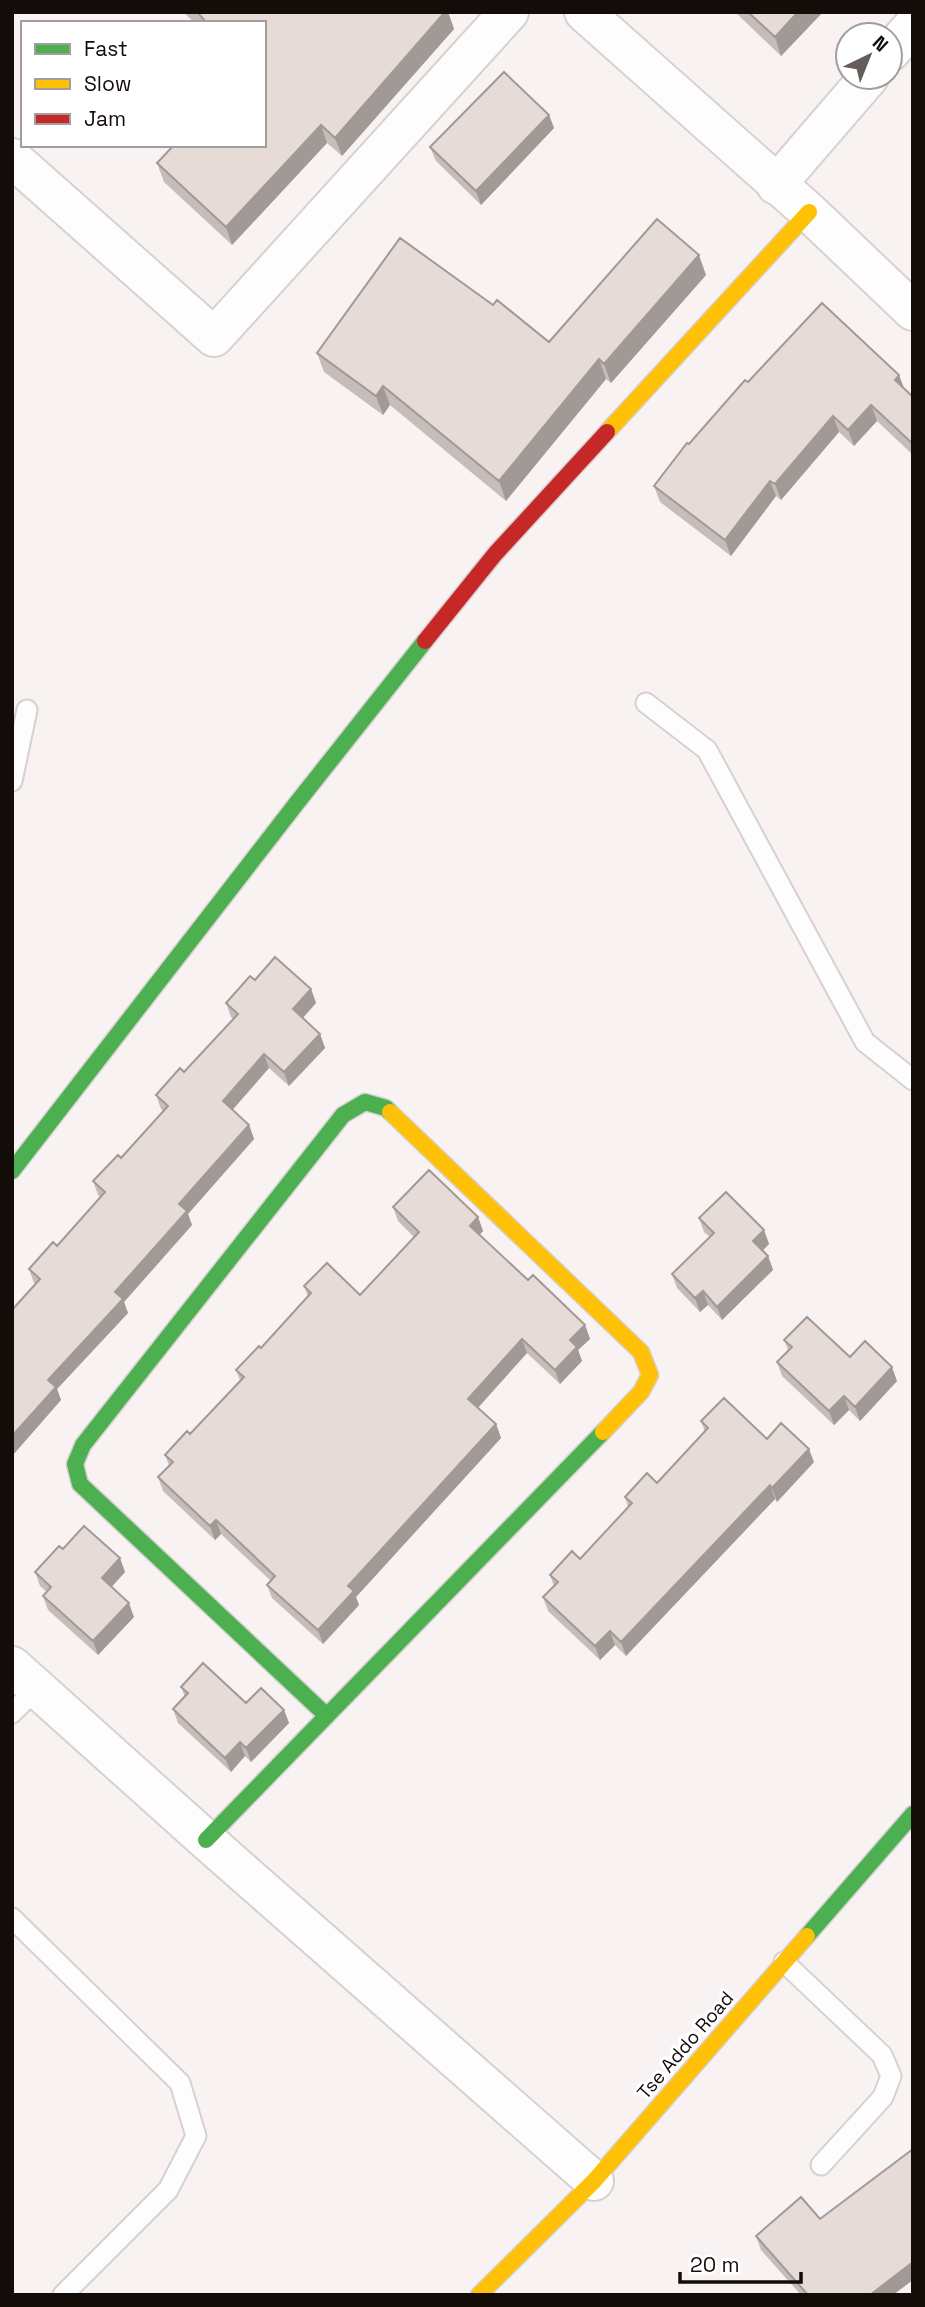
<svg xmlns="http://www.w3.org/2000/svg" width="925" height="2307" viewBox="0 0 925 2307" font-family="'Space Grotesk',sans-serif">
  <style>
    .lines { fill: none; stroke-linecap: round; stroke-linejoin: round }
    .lane-casing { stroke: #d7d1ce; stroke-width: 23 }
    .street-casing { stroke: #d7d1ce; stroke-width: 42 }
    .fast-casing { stroke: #d7d1ce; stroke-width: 19 }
    .slow-casing { stroke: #d7d1ce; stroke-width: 19 }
    .jam-casing { stroke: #d7d1ce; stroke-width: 19 }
    .lane { stroke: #fefdfd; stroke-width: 19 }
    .street { stroke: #fefdfd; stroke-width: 38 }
    .fast { stroke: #4caf50; stroke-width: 16 }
    .slow { stroke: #ffc107; stroke-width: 16 }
    .jam { stroke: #c62828; stroke-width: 16 }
    .wall { fill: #c6bcb9 }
    .shaded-wall { fill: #a19996 }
    .building { fill: #e6dbd7; stroke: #a19996; stroke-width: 2 }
    .labels { text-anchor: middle; stroke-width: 6; stroke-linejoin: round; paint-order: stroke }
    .street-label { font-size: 19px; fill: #140c09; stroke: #fff }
  </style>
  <rect width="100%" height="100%" fill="#f8f3f2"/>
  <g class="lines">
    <g class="lane-casing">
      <path id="lane" d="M 646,703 L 707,750 L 865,1042 L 913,1080
        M 12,781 L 27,710
        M 12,1713 L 37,1688
        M 12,1918 L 180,2083 L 196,2136 L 168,2190 L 63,2295
        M 784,1962 L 882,2055 L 891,2076 L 883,2097 L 821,2165"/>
    </g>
    <g class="street-casing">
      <path id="street" d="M 584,12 L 809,212 L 913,311
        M 890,52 L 913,26
        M 12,158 L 214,337 L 509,12
        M 776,185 L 869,77
        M 12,1666 L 206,1840 L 594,2181"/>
    </g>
    <g class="fast-casing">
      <path id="fast" d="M 12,1171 L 296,804 L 425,641
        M 327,1716 L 80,1484 L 75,1464 L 83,1445 L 343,1115 L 365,1102 L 386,1108 L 390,1112
        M 206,1840 L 603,1432
        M 807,1936 L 913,1814"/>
    </g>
    <g class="slow-casing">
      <path id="slow" d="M 607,432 L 809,212
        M 390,1112 L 641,1352 L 650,1375 L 641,1392 L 603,1432
        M 479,2295 L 594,2181 L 807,1936"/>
    </g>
    <g class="jam-casing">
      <path id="jam" d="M 425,641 L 495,554 L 607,432"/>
    </g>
    <use href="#lane" class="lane"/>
    <use href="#street" class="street"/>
    <use href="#fast" class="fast"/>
    <use href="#slow" class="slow"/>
    <use href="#jam" class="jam"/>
  </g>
  <path class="wall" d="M 183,12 L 448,12 L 454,29 L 342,156 L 327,143 L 232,245 L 164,182 L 157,163 L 264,145 L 264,23 L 195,23 Z
    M 735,12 L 823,12 L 781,56 Z
    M 549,115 L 554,128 L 481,205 L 436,161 L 430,147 Z
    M 706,275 L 611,383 L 606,379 L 506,501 L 390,405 L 383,415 L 324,372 L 317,353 L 493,305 L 549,342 Z
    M 899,375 L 904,389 L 913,397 L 913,455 L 877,421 L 854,446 L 839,432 L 781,500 L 776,496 L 731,556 L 660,502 L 654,486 L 689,444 L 748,382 Z
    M 255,980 L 311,989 L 316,1003 L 303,1018 L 320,1034 L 325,1048 L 289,1086 L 269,1068 L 232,1110 L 249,1125 L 254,1139 L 188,1214 L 192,1225 L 124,1302 L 128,1313 L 57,1389 L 61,1400 L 12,1456 L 35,1284 L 34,1283 L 29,1269 L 57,1246 L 101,1197 L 98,1195 L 93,1181 L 121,1158 L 163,1111 L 161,1109 L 156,1095 L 184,1072 L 233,1019 L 231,1017 L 226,1003 Z
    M 393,1207 L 478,1217 L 483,1231 L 479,1235 L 528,1280 L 585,1325 L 590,1339 L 578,1350 L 582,1361 L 560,1384 L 527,1353 L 478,1408 L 496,1424 L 501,1438 L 356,1597 L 359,1605 L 323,1644 L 272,1598 L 267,1585 L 271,1581 L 221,1534 L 215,1540 L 163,1491 L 158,1477 L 169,1465 L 165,1455 L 190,1434 L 240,1380 L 236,1370 L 261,1348 L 308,1297 L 304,1286 L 360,1295 L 414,1237 L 398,1221 Z
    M 699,1218 L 764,1230 L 769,1244 L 762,1251 L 768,1256 L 773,1270 L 722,1320 L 708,1305 L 700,1312 L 677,1288 L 672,1274 L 710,1237 L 704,1232 Z
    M 784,1340 L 850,1357 L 897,1381 L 860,1421 L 849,1410 L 834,1425 L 782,1376 L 777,1362 L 788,1350 Z
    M 701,1421 L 767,1439 L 814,1462 L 777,1502 L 775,1499 L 626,1656 L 615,1645 L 600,1660 L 548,1611 L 543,1597 L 554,1586 L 550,1575 L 580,1559 L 628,1507 L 625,1497 L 657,1483 L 705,1432 Z
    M 63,1549 L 125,1572 L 111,1587 L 134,1617 L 98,1655 L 48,1610 L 43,1596 L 47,1592 L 40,1586 L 35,1572 Z
    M 181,1687 L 246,1703 L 284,1710 L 289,1723 L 251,1762 L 245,1756 L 231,1772 L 178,1723 L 173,1709 L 185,1697 Z
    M 820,2219 L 893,2295 L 801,2295 L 761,2250 L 756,2236 Z"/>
  <path class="shaded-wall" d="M 445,12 L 448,12 L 454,29 L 342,156 L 335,138 Z
    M 798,12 L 823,12 L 781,56 L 775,37 Z
    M 549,115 L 554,128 L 481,205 L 476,191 Z
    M 321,125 L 327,143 L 232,245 L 226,227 Z
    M 699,255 L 706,275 L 611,383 L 604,364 Z
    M 599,359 L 606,379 L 506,501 L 499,481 Z
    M 899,375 L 905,391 L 895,380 Z
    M 383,386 L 390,405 L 383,415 L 376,396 Z
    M 871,405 L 877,421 L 854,446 L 848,430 Z
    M 833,416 L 839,432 L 781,500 L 775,484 Z
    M 770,481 L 776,496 L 731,556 L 725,540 Z
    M 311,989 L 316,1003 L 298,1023 L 293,1009 Z
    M 320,1034 L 325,1048 L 289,1086 L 284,1072 Z
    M 264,1054 L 269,1068 L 228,1115 L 223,1101 Z
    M 249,1125 L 254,1139 L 188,1214 L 192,1225 L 124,1302 L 128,1313 L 57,1389 L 61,1400 L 12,1456 L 12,1436 L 48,1380 L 115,1292 L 179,1204 Z
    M 478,1217 L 483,1231 L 475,1240 L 470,1226 Z
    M 764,1230 L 769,1244 L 758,1255 L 753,1241 Z
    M 768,1256 L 773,1270 L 722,1320 L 717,1307 Z
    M 703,1291 L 708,1305 L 700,1312 L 695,1298 Z
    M 585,1325 L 590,1339 L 578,1350 L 582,1361 L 560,1384 L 555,1370 L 570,1340 Z
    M 522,1339 L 527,1353 L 473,1413 L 468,1399 Z
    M 892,1367 L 897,1381 L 860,1421 L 855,1407 Z
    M 844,1396 L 849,1410 L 834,1425 L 829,1411 Z
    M 496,1424 L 501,1438 L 356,1597 L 359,1605 L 323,1644 L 318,1630 L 348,1586 Z
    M 809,1449 L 814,1462 L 777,1502 L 772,1488 Z
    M 770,1485 L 775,1499 L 626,1656 L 621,1642 Z
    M 216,1520 L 221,1534 L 215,1540 L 210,1526 Z
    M 120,1558 L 125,1572 L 107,1592 L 102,1578 Z
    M 129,1603 L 134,1617 L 98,1655 L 93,1641 Z
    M 610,1631 L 615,1645 L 600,1660 L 595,1646 Z
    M 284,1710 L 289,1723 L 251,1762 L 246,1748 Z
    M 240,1742 L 245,1756 L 231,1772 L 225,1758 Z
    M 913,2262 L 913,2280 L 893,2295 L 870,2295 Z"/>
  <path class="building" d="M 197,12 L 445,12 L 335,138 L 321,125 L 226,227 L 157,163 L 174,145 L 264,145 L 264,23 L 207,23 Z
    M 748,12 L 798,12 L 775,37 Z
    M 504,72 L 549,115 L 476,191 L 430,147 Z
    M 657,219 L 699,255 L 604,364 L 599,359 L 499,481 L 383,386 L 376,396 L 317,353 L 400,238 L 493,305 L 497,300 L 549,342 Z
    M 822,303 L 899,375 L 895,380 L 913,397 L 913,444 L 871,405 L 848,430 L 833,416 L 775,484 L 770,481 L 725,540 L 654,486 L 687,443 L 689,444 L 745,380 L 748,382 Z
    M 275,957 L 311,989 L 293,1009 L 320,1034 L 284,1072 L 264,1054 L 223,1101 L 249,1125 L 179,1204 L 187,1211 L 115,1292 L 123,1299 L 48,1380 L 56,1387 L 12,1436 L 12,1310 L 40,1279 L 29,1269 L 53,1242 L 57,1246 L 105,1192 L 93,1181 L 118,1155 L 121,1158 L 168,1106 L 156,1095 L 180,1068 L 184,1072 L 238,1014 L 226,1003 L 250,976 L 255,980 Z
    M 429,1170 L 478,1217 L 470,1226 L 528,1280 L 533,1275 L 585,1325 L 570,1340 L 577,1347 L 555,1370 L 522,1339 L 468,1399 L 496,1424 L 348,1586 L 354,1591 L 318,1630 L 267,1585 L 275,1576 L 216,1520 L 210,1526 L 158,1477 L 173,1462 L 165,1455 L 187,1431 L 190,1434 L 244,1377 L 236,1370 L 259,1346 L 261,1348 L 311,1293 L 304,1286 L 327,1263 L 360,1295 L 419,1232 L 393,1207 Z
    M 726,1192 L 764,1230 L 753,1241 L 768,1256 L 717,1307 L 703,1291 L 695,1298 L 672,1274 L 714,1233 L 699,1218 Z
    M 807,1317 L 850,1357 L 865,1341 L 892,1367 L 855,1407 L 844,1396 L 829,1411 L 777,1362 L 792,1347 L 784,1340 Z
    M 724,1398 L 767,1439 L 781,1423 L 809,1449 L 772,1488 L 770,1485 L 621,1642 L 610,1631 L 595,1646 L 543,1597 L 558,1582 L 550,1575 L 572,1551 L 580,1559 L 632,1503 L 625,1497 L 647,1473 L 657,1483 L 708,1428 L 701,1421 Z
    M 84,1526 L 120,1558 L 102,1578 L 129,1603 L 93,1641 L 43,1596 L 51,1587 L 35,1572 L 59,1546 L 63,1549 Z
    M 203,1663 L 246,1703 L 261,1688 L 284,1710 L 246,1748 L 240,1742 L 225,1758 L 173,1709 L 188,1693 L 181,1687 Z
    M 913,2149 L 913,2262 L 870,2295 L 808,2295 L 756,2236 L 801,2197 L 820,2219 Z"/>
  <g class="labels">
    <g class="street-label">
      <text transform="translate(685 2045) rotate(-49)" y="7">Tse Addo Road</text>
    </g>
  </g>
  <rect width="925" height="2307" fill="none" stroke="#140c09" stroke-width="28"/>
  <rect x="21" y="21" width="245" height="126" fill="#ffffff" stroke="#a19e9d" stroke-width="2"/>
  <rect x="35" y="44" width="35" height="10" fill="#4caf50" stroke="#a19e9d" stroke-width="2"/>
  <text x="84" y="56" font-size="21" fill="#140c09">Fast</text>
  <rect x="35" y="79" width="35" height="10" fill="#ffc107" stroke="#a19e9d" stroke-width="2"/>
  <text x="84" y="91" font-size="21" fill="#140c09">Slow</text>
  <rect x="35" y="114" width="35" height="10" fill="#c62828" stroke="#a19e9d" stroke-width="2"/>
  <text x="84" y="126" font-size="21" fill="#140c09">Jam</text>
  <g transform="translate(869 56) rotate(43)"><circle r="33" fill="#ffffff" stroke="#a19e9d" stroke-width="2"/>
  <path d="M0-5L12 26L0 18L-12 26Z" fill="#645d5b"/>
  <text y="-10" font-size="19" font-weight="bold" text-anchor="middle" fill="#140c09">N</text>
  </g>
  <path d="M680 2272v10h121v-10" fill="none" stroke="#140c09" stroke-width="3.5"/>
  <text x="690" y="2272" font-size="21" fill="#140c09" stroke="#ffffff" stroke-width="5" paint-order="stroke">20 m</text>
</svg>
